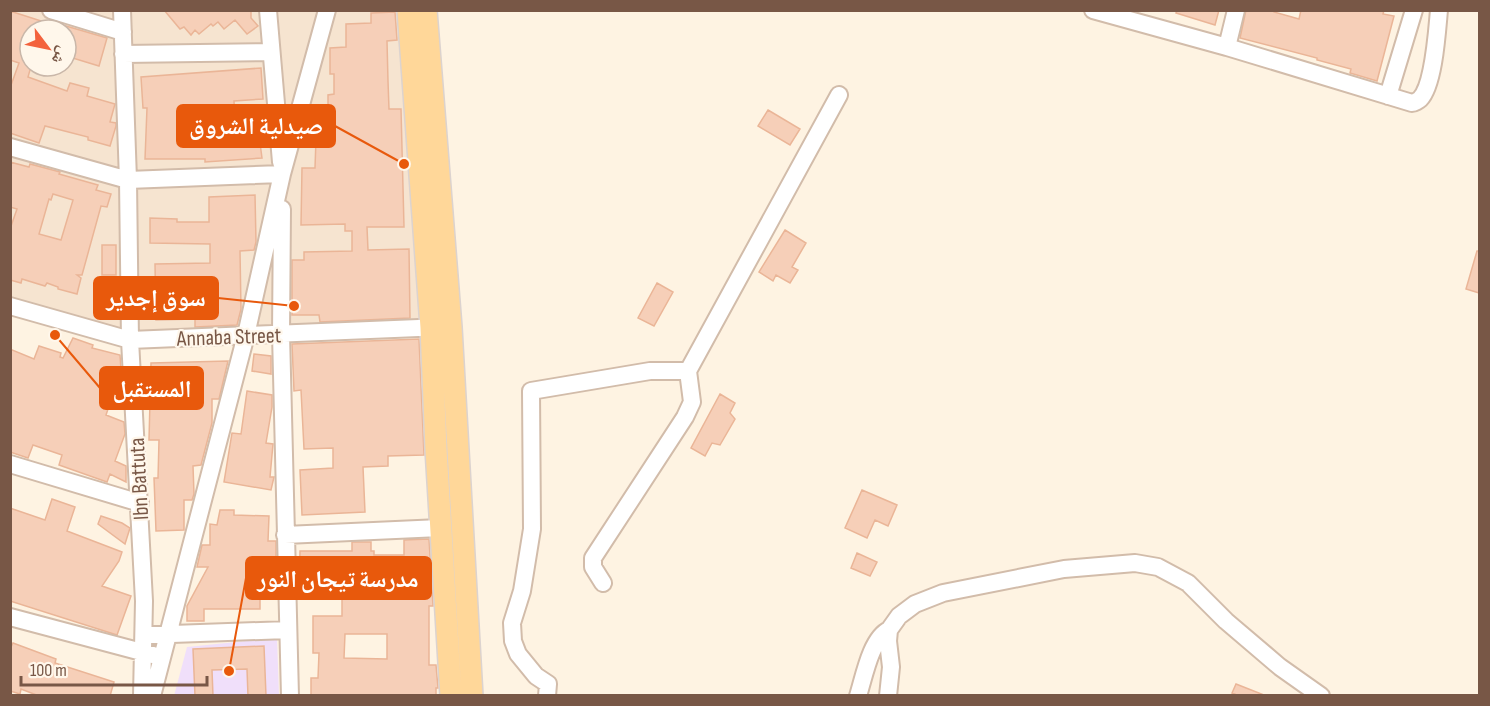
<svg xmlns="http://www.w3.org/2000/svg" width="1490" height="706" viewBox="0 0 1490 706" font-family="'Sofia Sans Condensed','Noto Naskh Arabic',sans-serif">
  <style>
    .residential { fill: #f6e4d0; fill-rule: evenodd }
    .education { fill: #f0dffa }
    .building { fill: #f6cfb8; stroke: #eab597; stroke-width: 1.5; fill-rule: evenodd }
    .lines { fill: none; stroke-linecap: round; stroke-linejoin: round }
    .minor-casing { stroke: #d2bcaa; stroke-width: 20 }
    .major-casing { stroke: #dcd3cf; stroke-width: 24 }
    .minor { stroke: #fff; stroke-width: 16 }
    .major { stroke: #ffd799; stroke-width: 21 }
    .labels { text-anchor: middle; stroke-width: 4.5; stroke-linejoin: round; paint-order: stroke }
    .street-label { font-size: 22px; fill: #785746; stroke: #fff7eb }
    .leader { fill: none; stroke: #e8590c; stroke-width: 2 }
    .callout-dot { fill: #e8590c; stroke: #fff7eb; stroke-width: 2 }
    .callout { fill: #e8590c; stroke: #e8590c; stroke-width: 2 }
    .callout-label { font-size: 24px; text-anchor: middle; font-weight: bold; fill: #fff }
  </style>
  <rect width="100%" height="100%" fill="#fef3e2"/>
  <path class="residential" d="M 10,11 L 409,11 L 430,327 L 130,340 L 11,304 ZM 30,30 L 66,30 L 66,66 L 30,66 Z"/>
  <path class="education" d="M 277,638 L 279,695 L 174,696 L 187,647 Z"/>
  <path class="building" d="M 164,10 L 251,10 L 251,18 L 258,26 L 247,34 L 235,20 L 224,29 L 218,22 L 213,26 L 211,24 L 199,34 L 195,30 L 191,35 L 184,27 L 180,29 Z
    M 1177,10 L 1219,10 L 1215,25 L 1176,13 Z
    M 1246,10 L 1274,10 L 1274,12 L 1299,19 L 1301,10 L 1384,10 L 1383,14 L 1394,16 L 1377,81 L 1350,73 L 1351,69 L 1317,60 L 1317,58 L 1240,38 Z
    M 10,11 L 63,28 L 63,30 L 30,30 L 30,70 L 28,77 L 67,91 L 70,83 L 89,88 L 87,96 L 115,104 L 110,122 L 116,123 L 116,126 L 110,146 L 88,140 L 88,137 L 45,126 L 39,143 L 10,133 L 10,88 L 19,63 L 10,60 Z
    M 395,12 L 397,40 L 387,41 L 388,81 L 389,109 L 401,109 L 404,227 L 367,227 L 368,250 L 409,249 L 410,318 L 320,322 L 319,315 L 292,315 L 292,260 L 304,260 L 304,252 L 352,251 L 352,231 L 345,231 L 345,224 L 301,225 L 302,168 L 315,168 L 316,139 L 328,139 L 328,95 L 334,94 L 334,74 L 330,74 L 330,48 L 346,47 L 346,24 L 371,23 L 371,13 Z
    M 66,26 L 107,38 L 99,66 L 66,56 Z
    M 261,68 L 263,99 L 234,101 L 235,124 L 257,121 L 262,158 L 205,162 L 205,159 L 145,159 L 147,108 L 143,108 L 141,77 Z
    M 768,110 L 800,129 L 790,145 L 758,126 Z
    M 10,162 L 29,167 L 30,164 L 60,172 L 59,174 L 98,185 L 96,190 L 111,194 L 107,207 L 101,206 L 82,275 L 77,275 L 81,278 L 77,294 L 58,289 L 58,287 L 47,283 L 45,286 L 22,279 L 21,283 L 10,280 L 10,229 L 17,209 L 10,207 ZM 53,194 L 73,200 L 61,240 L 39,234 L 49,199 L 51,200 Z
    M 255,195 L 256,242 L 254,250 L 240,251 L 241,309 L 237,325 L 195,327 L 195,319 L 156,320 L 155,264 L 210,263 L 210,244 L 150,243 L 150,218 L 177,219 L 177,222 L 209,222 L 209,197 Z
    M 785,230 L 806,243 L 792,267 L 798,270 L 790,283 L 776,275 L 773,281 L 759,272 Z
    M 102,245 L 116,245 L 116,275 L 102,275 Z
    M 1477,251 L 1479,251 L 1479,293 L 1466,289 Z
    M 657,283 L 673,292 L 654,326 L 638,318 Z
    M 73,338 L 93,345 L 92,348 L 120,355 L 121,370 L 106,415 L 124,422 L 125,434 L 115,461 L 126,466 L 126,482 L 110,474 L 107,482 L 59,465 L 62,455 L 33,445 L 28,458 L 10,452 L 10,349 L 34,359 L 39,346 L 61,353 L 60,357 L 63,358 Z
    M 419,339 L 424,455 L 388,456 L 388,466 L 363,467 L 365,512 L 302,515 L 300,470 L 333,468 L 333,448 L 304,449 L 301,390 L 294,391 L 292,344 Z
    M 254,354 L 271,356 L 271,374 L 252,371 Z
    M 228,361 L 219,399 L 212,399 L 212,423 L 201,465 L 193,466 L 194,494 L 192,500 L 184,500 L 184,530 L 156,531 L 154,478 L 158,478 L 159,440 L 149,440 L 151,363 Z
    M 247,391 L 272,395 L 272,407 L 266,443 L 273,444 L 270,477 L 274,477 L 271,490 L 224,482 L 232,433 L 241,434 Z
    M 720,394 L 735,403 L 730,413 L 735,419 L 720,445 L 712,443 L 705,456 L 691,448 Z
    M 862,490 L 897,505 L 888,526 L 875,520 L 867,538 L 845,528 Z
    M 52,499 L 75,507 L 67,531 L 122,552 L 119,561 L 102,586 L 131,596 L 117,635 L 10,601 L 10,508 L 45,520 Z
    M 220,510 L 234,510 L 234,515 L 269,516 L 268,541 L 276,541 L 276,557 L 272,557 L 272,564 L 260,564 L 260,609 L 204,609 L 204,621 L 187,621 L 187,606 L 208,567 L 197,567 L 202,545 L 210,545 L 210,524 L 217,525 Z
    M 101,516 L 122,523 L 130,528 L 125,544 L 98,524 Z
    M 429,539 L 433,606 L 429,606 L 429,665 L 436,665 L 438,688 L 436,688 L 436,696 L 311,696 L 311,678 L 318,678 L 319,653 L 313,653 L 313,616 L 342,616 L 342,598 L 299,598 L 300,551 L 352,551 L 352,542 L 371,542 L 371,551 L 374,551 L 374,555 L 404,555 L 404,540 ZM 345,634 L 387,634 L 387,659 L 344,658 Z
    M 857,553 L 877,562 L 870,576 L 851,568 Z
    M 13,643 L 56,659 L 55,663 L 114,682 L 110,696 L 39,696 L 21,689 L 20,694 L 10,691 L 10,649 Z
    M 264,646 L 266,696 L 248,696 L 247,669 L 212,670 L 213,696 L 195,696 L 193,649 Z
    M 1236,684 L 1264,695 L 1264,696 L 1239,696 L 1232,693 Z"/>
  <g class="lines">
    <g class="minor-casing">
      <path id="minor" d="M 51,10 L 123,32
        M 122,10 L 128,180 L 130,340 L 144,601 L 142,696
        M 268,10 L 281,162
        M 1093,10 L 1227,47 L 1412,103 C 1414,103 1419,100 1420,99 C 1434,85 1437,31 1439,10
        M 1227,47 L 1236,10
        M 123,54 L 271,52
        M 1388,96 L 1414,10
        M 10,147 L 128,180 L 282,174
        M 282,209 L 281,334 L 290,696
        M 10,306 L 130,340 L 443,327
        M 688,371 L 839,95
        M 10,464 L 140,503
        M 285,535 L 440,528
        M 10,617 L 153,655
        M 144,635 L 288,630
        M 152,696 L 246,335 L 282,174 L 327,10
        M 547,696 L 548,684 L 536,676 L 518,654 L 513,641 L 512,623 L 522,591 L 532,529 L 531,391 L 650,371 L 688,371 L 692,402 L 685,417 L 593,558 L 593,567 L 603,583
        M 858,696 C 864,677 871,638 889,630
        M 888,696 L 891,667 L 888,641 L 889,630 L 899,616 L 915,604 L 943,593 L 1064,569 L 1135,563 L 1158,567 L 1188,583 L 1226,621 L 1280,667 L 1321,696"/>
    </g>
    <g class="major-casing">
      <path id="major" d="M 408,10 L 431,327 L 436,449 L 451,696
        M 426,10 L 451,327 L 472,696"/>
    </g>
    <use href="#minor" class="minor"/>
    <use href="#major" class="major"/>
  </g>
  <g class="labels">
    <g class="street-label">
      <text transform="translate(229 336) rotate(-2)" y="8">Annaba Street</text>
      <text transform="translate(138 479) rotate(-93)" y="8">Ibn Battuta</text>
    </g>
  </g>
  <path class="leader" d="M404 164L335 126M294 306L218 298M55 335L100 388M229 671L246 578"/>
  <g class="callout-dot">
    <circle cx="404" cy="164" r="6"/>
    <circle cx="294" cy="306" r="6"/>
    <circle cx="55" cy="335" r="6"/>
    <circle cx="229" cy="671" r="6"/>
  </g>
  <g class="callout">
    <rect x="177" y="105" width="158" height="42" rx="6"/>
    <rect x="94" y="277" width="124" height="42" rx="6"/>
    <rect x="100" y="367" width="103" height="42" rx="6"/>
    <rect x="246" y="557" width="185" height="42" rx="6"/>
  </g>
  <g class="callout-label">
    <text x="256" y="134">صيدلية الشروق</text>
    <text x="156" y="306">سوق إجدير</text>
    <text x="152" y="397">المستقبل</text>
    <text x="338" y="587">مدرسة تيجان النور</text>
  </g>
  <rect width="1490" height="706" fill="none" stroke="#785746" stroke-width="24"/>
  <g transform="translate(48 48) rotate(122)"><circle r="28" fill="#fff7eb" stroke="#c9b7a9" stroke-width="1.5"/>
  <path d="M0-4.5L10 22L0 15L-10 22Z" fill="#f3623d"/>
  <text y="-9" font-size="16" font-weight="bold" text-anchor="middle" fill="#785746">ش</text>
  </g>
  <path d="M21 676v9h186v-9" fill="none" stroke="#785746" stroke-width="3"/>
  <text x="30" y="676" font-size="18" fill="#785746" stroke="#fff7eb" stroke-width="4.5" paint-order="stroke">100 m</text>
</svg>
